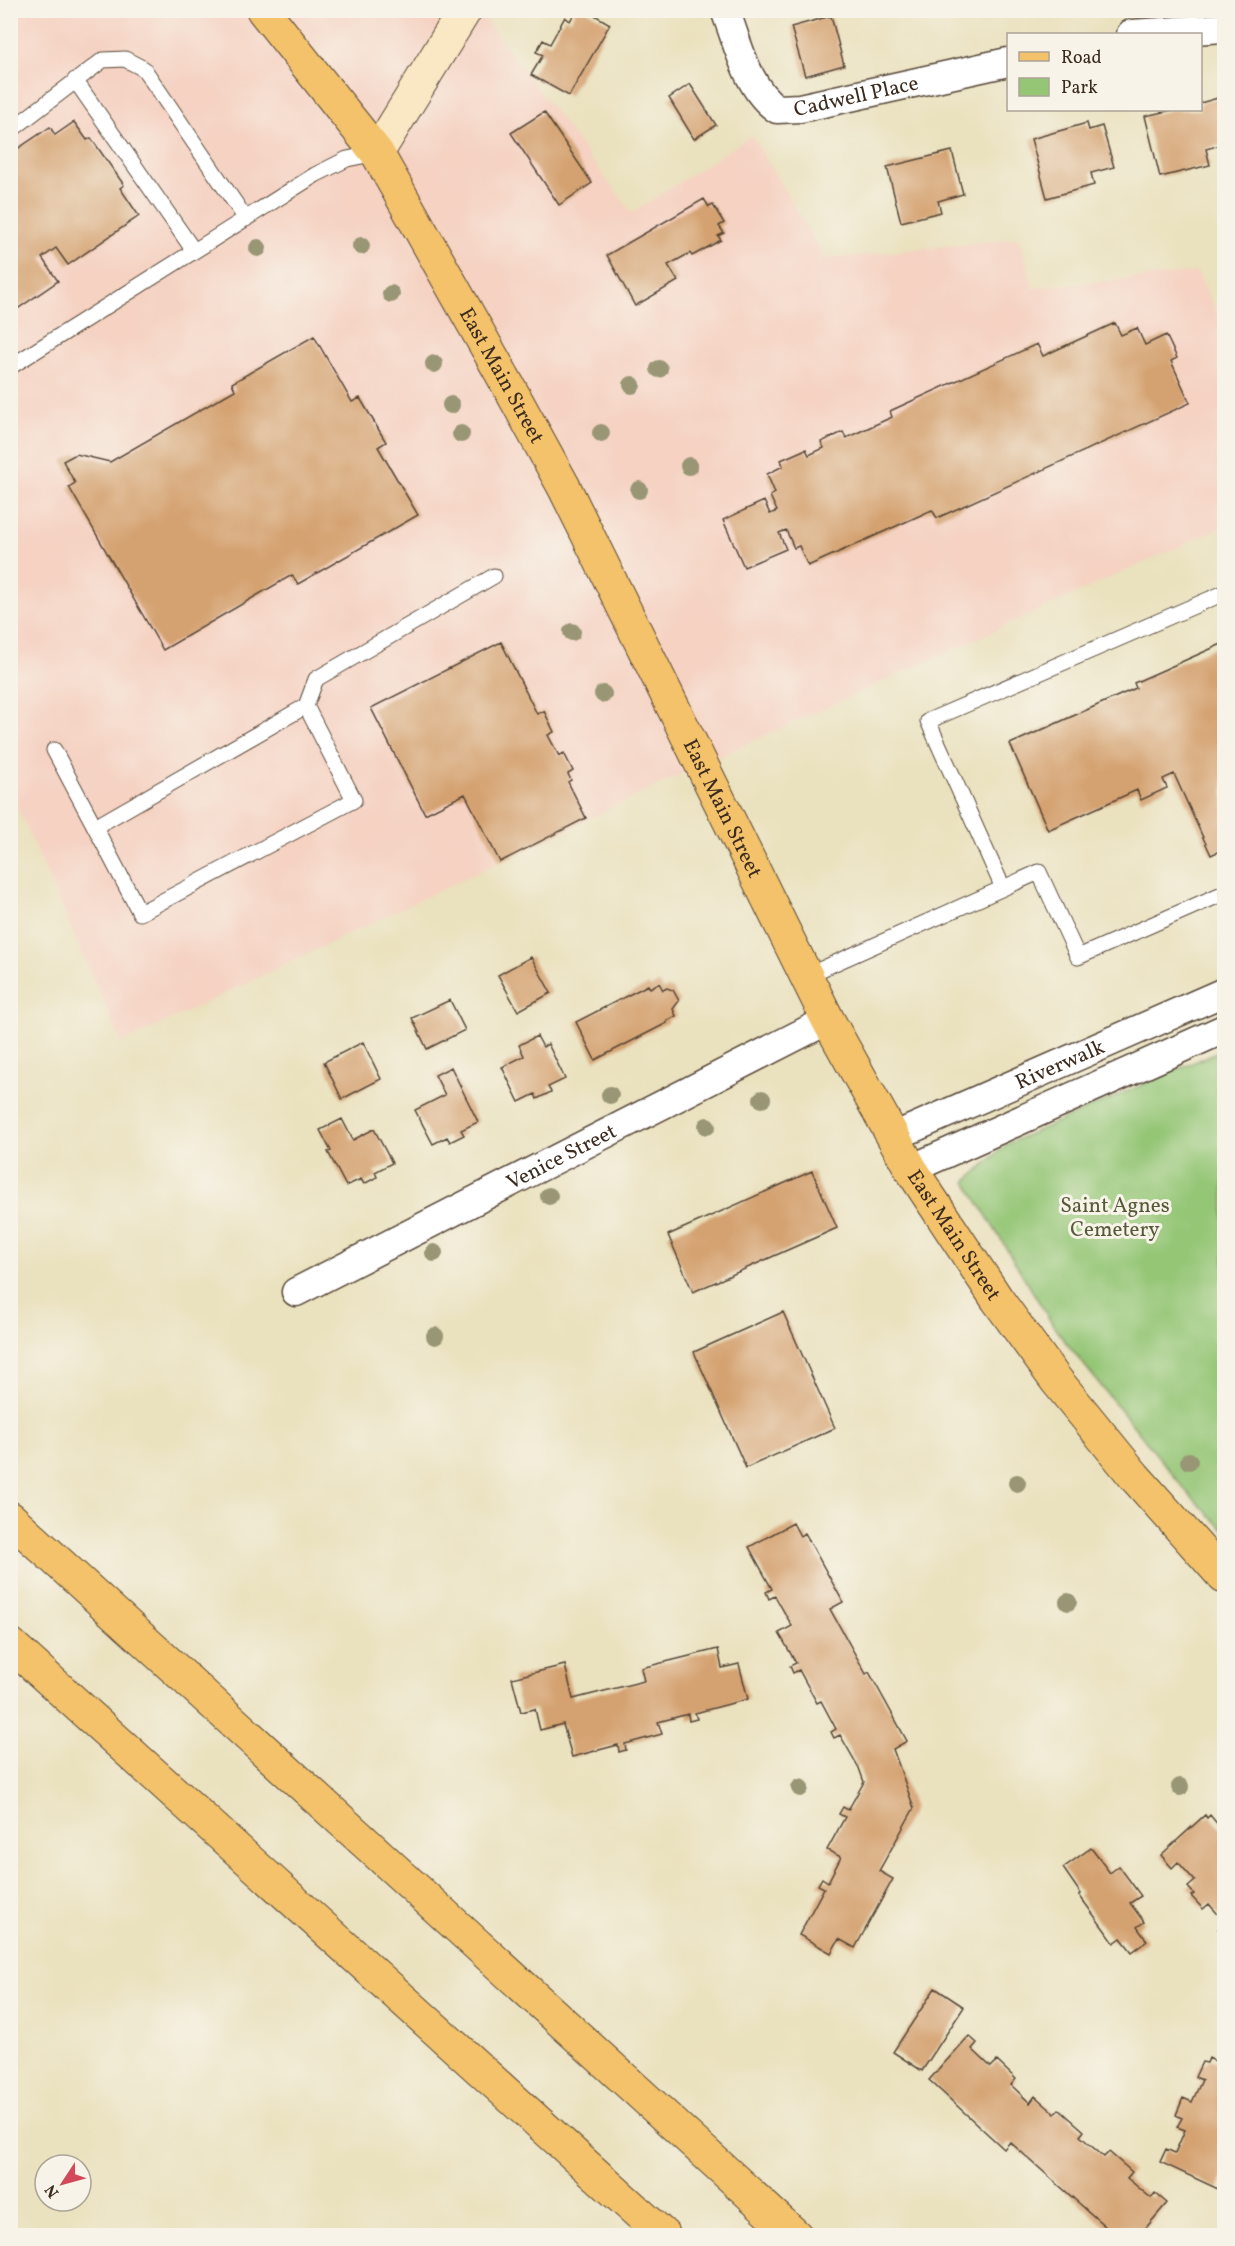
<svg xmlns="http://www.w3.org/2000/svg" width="1235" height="2246" viewBox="0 0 1235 2246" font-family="Vollkorn,serif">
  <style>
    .built { fill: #f5d2c2 }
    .green { fill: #94c676; stroke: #68784a; stroke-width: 1.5 }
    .building { fill: #d4a16f }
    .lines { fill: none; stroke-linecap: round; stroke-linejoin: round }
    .lane-casing { stroke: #554536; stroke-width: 17 }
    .street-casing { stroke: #554536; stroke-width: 31 }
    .secondary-casing { stroke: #554536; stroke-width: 35 }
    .primary-casing { stroke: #554536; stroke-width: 35 }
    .highway-casing { stroke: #554536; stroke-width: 35 }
    .lane { stroke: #fff; stroke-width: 15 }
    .street { stroke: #fff; stroke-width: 28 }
    .secondary { stroke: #fae7c3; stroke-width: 33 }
    .primary { stroke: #f3c26a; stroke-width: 33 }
    .highway { stroke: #f3c26a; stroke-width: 33 }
    .tree { fill: #999674 }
    .labels { text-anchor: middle; stroke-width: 6; stroke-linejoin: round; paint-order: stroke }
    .street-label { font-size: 21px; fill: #3b2a1e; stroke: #f7f3e8 }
    .park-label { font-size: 21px; fill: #565938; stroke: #f7f3e8 }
  </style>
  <rect width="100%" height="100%" fill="#f7f3e8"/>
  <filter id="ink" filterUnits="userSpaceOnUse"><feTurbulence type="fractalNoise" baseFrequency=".0167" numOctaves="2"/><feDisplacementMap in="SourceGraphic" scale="12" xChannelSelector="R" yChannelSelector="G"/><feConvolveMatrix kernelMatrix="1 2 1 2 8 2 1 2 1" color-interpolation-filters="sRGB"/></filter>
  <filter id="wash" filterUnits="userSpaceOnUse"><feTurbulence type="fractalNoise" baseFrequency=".008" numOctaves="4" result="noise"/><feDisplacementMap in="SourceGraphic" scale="24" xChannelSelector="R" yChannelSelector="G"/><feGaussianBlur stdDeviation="1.35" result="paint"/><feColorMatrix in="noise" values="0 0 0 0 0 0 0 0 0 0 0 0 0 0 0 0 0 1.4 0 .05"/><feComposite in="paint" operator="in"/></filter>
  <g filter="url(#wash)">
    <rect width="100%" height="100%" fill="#eae1be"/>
    <path class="built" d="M 10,11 L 479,11 L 632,213 L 752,135 L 826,259 L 1020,238 L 1033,288 L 1197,272 L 1224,328 L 1224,526 L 703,764 L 122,1043 L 11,793 Z"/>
    <path class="green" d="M 1224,1049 L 1224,1530 L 1186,1491 L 1056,1330 L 966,1182 L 1007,1144 Z"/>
    <g id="blocks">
      <path class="building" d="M 576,10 L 586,10 L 610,24 L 569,96 L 531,75 L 543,55 L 536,52 L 543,40 L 550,44 L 565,17 L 570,21 Z
        M 831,16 L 844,65 L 805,76 L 791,27 Z
        M 690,84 L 716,125 L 694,139 L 669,98 Z
        M 1218,98 L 1224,125 L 1224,144 L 1206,149 L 1210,165 L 1160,177 L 1145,116 L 1172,110 L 1200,110 L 1200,103 Z
        M 544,112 L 592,183 L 559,205 L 511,133 Z
        M 74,122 L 87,140 L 91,138 L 124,185 L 120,188 L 139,216 L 68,265 L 56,248 L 42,258 L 58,281 L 10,314 L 10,154 L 50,127 L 55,135 Z
        M 1087,123 L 1089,130 L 1102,126 L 1114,167 L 1091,173 L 1094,185 L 1047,198 L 1031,139 Z
        M 952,151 L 963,194 L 938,201 L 941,212 L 901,222 L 887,167 Z
        M 704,199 L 709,207 L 713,205 L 724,223 L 719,226 L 724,233 L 718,236 L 721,240 L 692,256 L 690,253 L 668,265 L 678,281 L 635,306 L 607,255 Z
        M 1115,323 L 1121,335 L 1137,328 L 1145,345 L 1166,335 L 1177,358 L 1171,361 L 1190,403 L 937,518 L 932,510 L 808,566 L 799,546 L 794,548 L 786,530 L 779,533 L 786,549 L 744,567 L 723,520 L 764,501 L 770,514 L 777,511 L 770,496 L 775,493 L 767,474 L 783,466 L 781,460 L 806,449 L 809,455 L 824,448 L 821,442 L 843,432 L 846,438 L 892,417 L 890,411 L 1037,344 L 1043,356 Z
        M 314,336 L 352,402 L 360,398 L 386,442 L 378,447 L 418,515 L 298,584 L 292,575 L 163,650 L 69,487 L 75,483 L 63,461 L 76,454 L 110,462 L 235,390 L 232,383 Z
        M 501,642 L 537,714 L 544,711 L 554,732 L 548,735 L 559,756 L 564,753 L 573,771 L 568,774 L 571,780 L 568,782 L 586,818 L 500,862 L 465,794 L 425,814 L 371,708 Z
        M 1224,643 L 1224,849 L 1211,855 L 1174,774 L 1163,779 L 1167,788 L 1141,800 L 1137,790 L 1048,830 L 1010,744 L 1136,688 L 1134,683 Z
        M 531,957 L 551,993 L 518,1011 L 498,975 Z
        M 659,983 L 663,990 L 667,988 L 673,990 L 679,1001 L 673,1009 L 676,1016 L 667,1021 L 667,1023 L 595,1060 L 576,1022 L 648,985 L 650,988 Z
        M 450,1000 L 465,1030 L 427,1049 L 412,1018 Z
        M 537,1036 L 543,1047 L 548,1044 L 565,1079 L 548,1087 L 551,1092 L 537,1099 L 535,1094 L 519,1102 L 502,1067 L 524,1056 L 519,1045 Z
        M 363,1042 L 381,1079 L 342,1099 L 324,1062 Z
        M 451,1067 L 478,1122 L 461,1130 L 464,1135 L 450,1142 L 447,1137 L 433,1144 L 415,1110 L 445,1095 L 435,1075 Z
        M 342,1119 L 353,1140 L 374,1129 L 392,1163 L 375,1172 L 377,1177 L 364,1184 L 361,1179 L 346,1186 L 328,1152 L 331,1151 L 320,1130 Z
        M 812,1171 L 837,1228 L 693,1292 L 668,1235 Z
        M 783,1312 L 835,1428 L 746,1468 L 694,1352 Z
        M 793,1523 L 800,1536 L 805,1533 L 843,1602 L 830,1609 L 866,1674 L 869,1672 L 907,1741 L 893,1749 L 914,1808 L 879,1871 L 893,1879 L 855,1948 L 839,1939 L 831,1953 L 799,1935 L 824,1888 L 818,1885 L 822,1878 L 828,1882 L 841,1857 L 827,1850 L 845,1817 L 839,1814 L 843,1807 L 848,1810 L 864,1782 L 859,1768 L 840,1735 L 834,1738 L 831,1732 L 836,1729 L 821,1701 L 817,1703 L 799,1670 L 793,1673 L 790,1666 L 796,1663 L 779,1633 L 792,1626 L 775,1596 L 769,1599 L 766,1592 L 772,1589 L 749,1547 Z
        M 718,1649 L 722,1668 L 739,1664 L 748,1699 L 695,1713 L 697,1719 L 689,1721 L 688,1714 L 658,1722 L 662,1734 L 625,1744 L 626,1750 L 619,1752 L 618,1745 L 572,1757 L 563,1724 L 540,1730 L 535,1709 L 521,1712 L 512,1678 L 565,1665 L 573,1699 L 644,1681 L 641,1668 Z
        M 1205,1815 L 1207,1818 L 1210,1815 L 1224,1832 L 1224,1921 L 1209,1904 L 1203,1909 L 1191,1896 L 1194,1894 L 1188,1887 L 1195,1881 L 1178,1862 L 1172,1868 L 1161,1855 Z
        M 1091,1848 L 1110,1873 L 1119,1866 L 1141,1896 L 1130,1903 L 1144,1922 L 1137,1927 L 1147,1941 L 1132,1952 L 1121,1938 L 1114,1943 L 1079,1895 L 1081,1894 L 1063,1868 Z
        M 1224,1923 L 1224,1936 L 1218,1929 Z
        M 935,1988 L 964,2007 L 922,2071 L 893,2052 Z
        M 969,2036 L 977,2043 L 972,2049 L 991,2067 L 997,2061 L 1016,2079 L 1011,2085 L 1030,2103 L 1035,2096 L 1055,2114 L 1059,2109 L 1084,2131 L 1080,2136 L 1104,2157 L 1109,2152 L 1132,2172 L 1127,2178 L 1151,2198 L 1155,2193 L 1167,2203 L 1139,2236 L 1116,2236 L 1010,2142 L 1004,2149 L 929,2080 Z
        M 1224,2047 L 1224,2175 L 1218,2189 L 1160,2162 L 1166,2149 L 1175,2153 L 1185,2130 L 1177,2127 L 1182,2118 L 1176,2115 L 1183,2098 L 1192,2102 L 1202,2080 L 1195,2077 L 1202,2062 L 1207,2063 L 1209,2058 L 1218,2063 Z"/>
    </g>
  </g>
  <g filter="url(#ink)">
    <use href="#blocks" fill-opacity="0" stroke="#554536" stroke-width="1.5"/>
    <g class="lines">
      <g class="lane-casing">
        <path id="lane" d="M 75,80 L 194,251
          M 10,131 L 103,60 L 125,59 L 144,69 L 246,219
          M 10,367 L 315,175 L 347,159 L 377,153
          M 306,706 L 95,827 L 140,913 L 354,800 L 306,706 L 316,679 L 494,576
          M 54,750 L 95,827
          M 1003,888 L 928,721 L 1224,593
          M 806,976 L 1039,872 L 1078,957 L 1224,893"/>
      </g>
      <g class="street-casing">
        <g id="street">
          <path id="s1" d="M 725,10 C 738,43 747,89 777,109 L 800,108 L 1008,62"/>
          <path d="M 1131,34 L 1224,28"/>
          <path id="s2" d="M 893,1137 L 1224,992"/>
          <path d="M 911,1169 L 1224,1029"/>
          <path id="s3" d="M 296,1292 L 828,1020"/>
        </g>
      </g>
      <g class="secondary-casing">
        <path id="secondary" d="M 377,153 L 465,10"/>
      </g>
      <g class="primary-casing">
        <g id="primary">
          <path id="s4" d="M 263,10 L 377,153 L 509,387 L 564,487 L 828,1020 L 911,1169 L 997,1299 L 1056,1380 L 1135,1477 L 1224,1577"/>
        </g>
      </g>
      <g class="highway-casing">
        <path id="highway" d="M 10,1518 L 796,2236
          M 10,1644 L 664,2236"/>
      </g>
      <use href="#lane" class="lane"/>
      <use href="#street" class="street"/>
      <use href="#secondary" class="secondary"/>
      <use href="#primary" class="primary"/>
      <use href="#highway" class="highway"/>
    </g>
    <g class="tree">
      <circle cx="361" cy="246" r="9"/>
      <circle cx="258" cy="248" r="9"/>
      <circle cx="391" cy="294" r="9"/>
      <circle cx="434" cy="364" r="9"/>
      <circle cx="659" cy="369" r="9"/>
      <circle cx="632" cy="385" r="9"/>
      <circle cx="451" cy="405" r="9"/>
      <circle cx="601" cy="433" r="9"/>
      <circle cx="461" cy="434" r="9"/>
      <circle cx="689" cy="466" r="9"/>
      <circle cx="639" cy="490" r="9"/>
      <circle cx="572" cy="632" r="9"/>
      <circle cx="603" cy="694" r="9"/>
      <circle cx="610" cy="1095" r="9"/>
      <circle cx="762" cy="1099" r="9"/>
      <circle cx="707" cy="1126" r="9"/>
      <circle cx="549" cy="1196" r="9"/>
      <circle cx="434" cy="1253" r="9"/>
      <circle cx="435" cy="1336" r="9"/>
      <circle cx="1189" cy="1461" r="9"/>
      <circle cx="1017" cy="1483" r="9"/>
      <circle cx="1068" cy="1602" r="9"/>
      <circle cx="1180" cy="1787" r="9"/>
      <circle cx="800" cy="1788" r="9"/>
    </g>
  </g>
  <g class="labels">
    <g class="street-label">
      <text dy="7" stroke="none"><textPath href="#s1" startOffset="194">Cadwell Place</textPath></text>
      <text dy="7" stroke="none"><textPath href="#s4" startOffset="438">East Main Street</textPath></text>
      <text dy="7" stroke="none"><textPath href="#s4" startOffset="924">East Main Street</textPath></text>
      <text dy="7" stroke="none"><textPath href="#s2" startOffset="182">Riverwalk</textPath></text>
      <text dy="7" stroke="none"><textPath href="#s3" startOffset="298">Venice Street</textPath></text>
      <text dy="7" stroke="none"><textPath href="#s4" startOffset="1410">East Main Street</textPath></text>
    </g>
    <g class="park-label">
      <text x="1115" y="1212">Saint Agnes<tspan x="1115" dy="24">Cemetery</tspan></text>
    </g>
  </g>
  <rect width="1235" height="2246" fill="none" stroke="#f7f3e8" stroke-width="36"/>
  <rect x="1007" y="33" width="195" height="78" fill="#f7f3e8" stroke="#aca397" stroke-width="1.5"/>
  <rect x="1019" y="52" width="30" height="9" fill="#f3c26a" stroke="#aca397" stroke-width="1.5"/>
  <text x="1061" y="63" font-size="18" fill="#3b2a1e">Road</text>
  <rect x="1019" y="78" width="30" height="18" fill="#94c676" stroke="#aca397" stroke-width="1.5"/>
  <text x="1061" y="93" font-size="18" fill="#3b2a1e">Park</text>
  <g transform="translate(63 2183) rotate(234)"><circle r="28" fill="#f7f3e8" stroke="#aca397" stroke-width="1.5"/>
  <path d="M0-4.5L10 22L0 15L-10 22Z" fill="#d1495b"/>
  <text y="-9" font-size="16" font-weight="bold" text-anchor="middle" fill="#3b2a1e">N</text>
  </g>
</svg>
